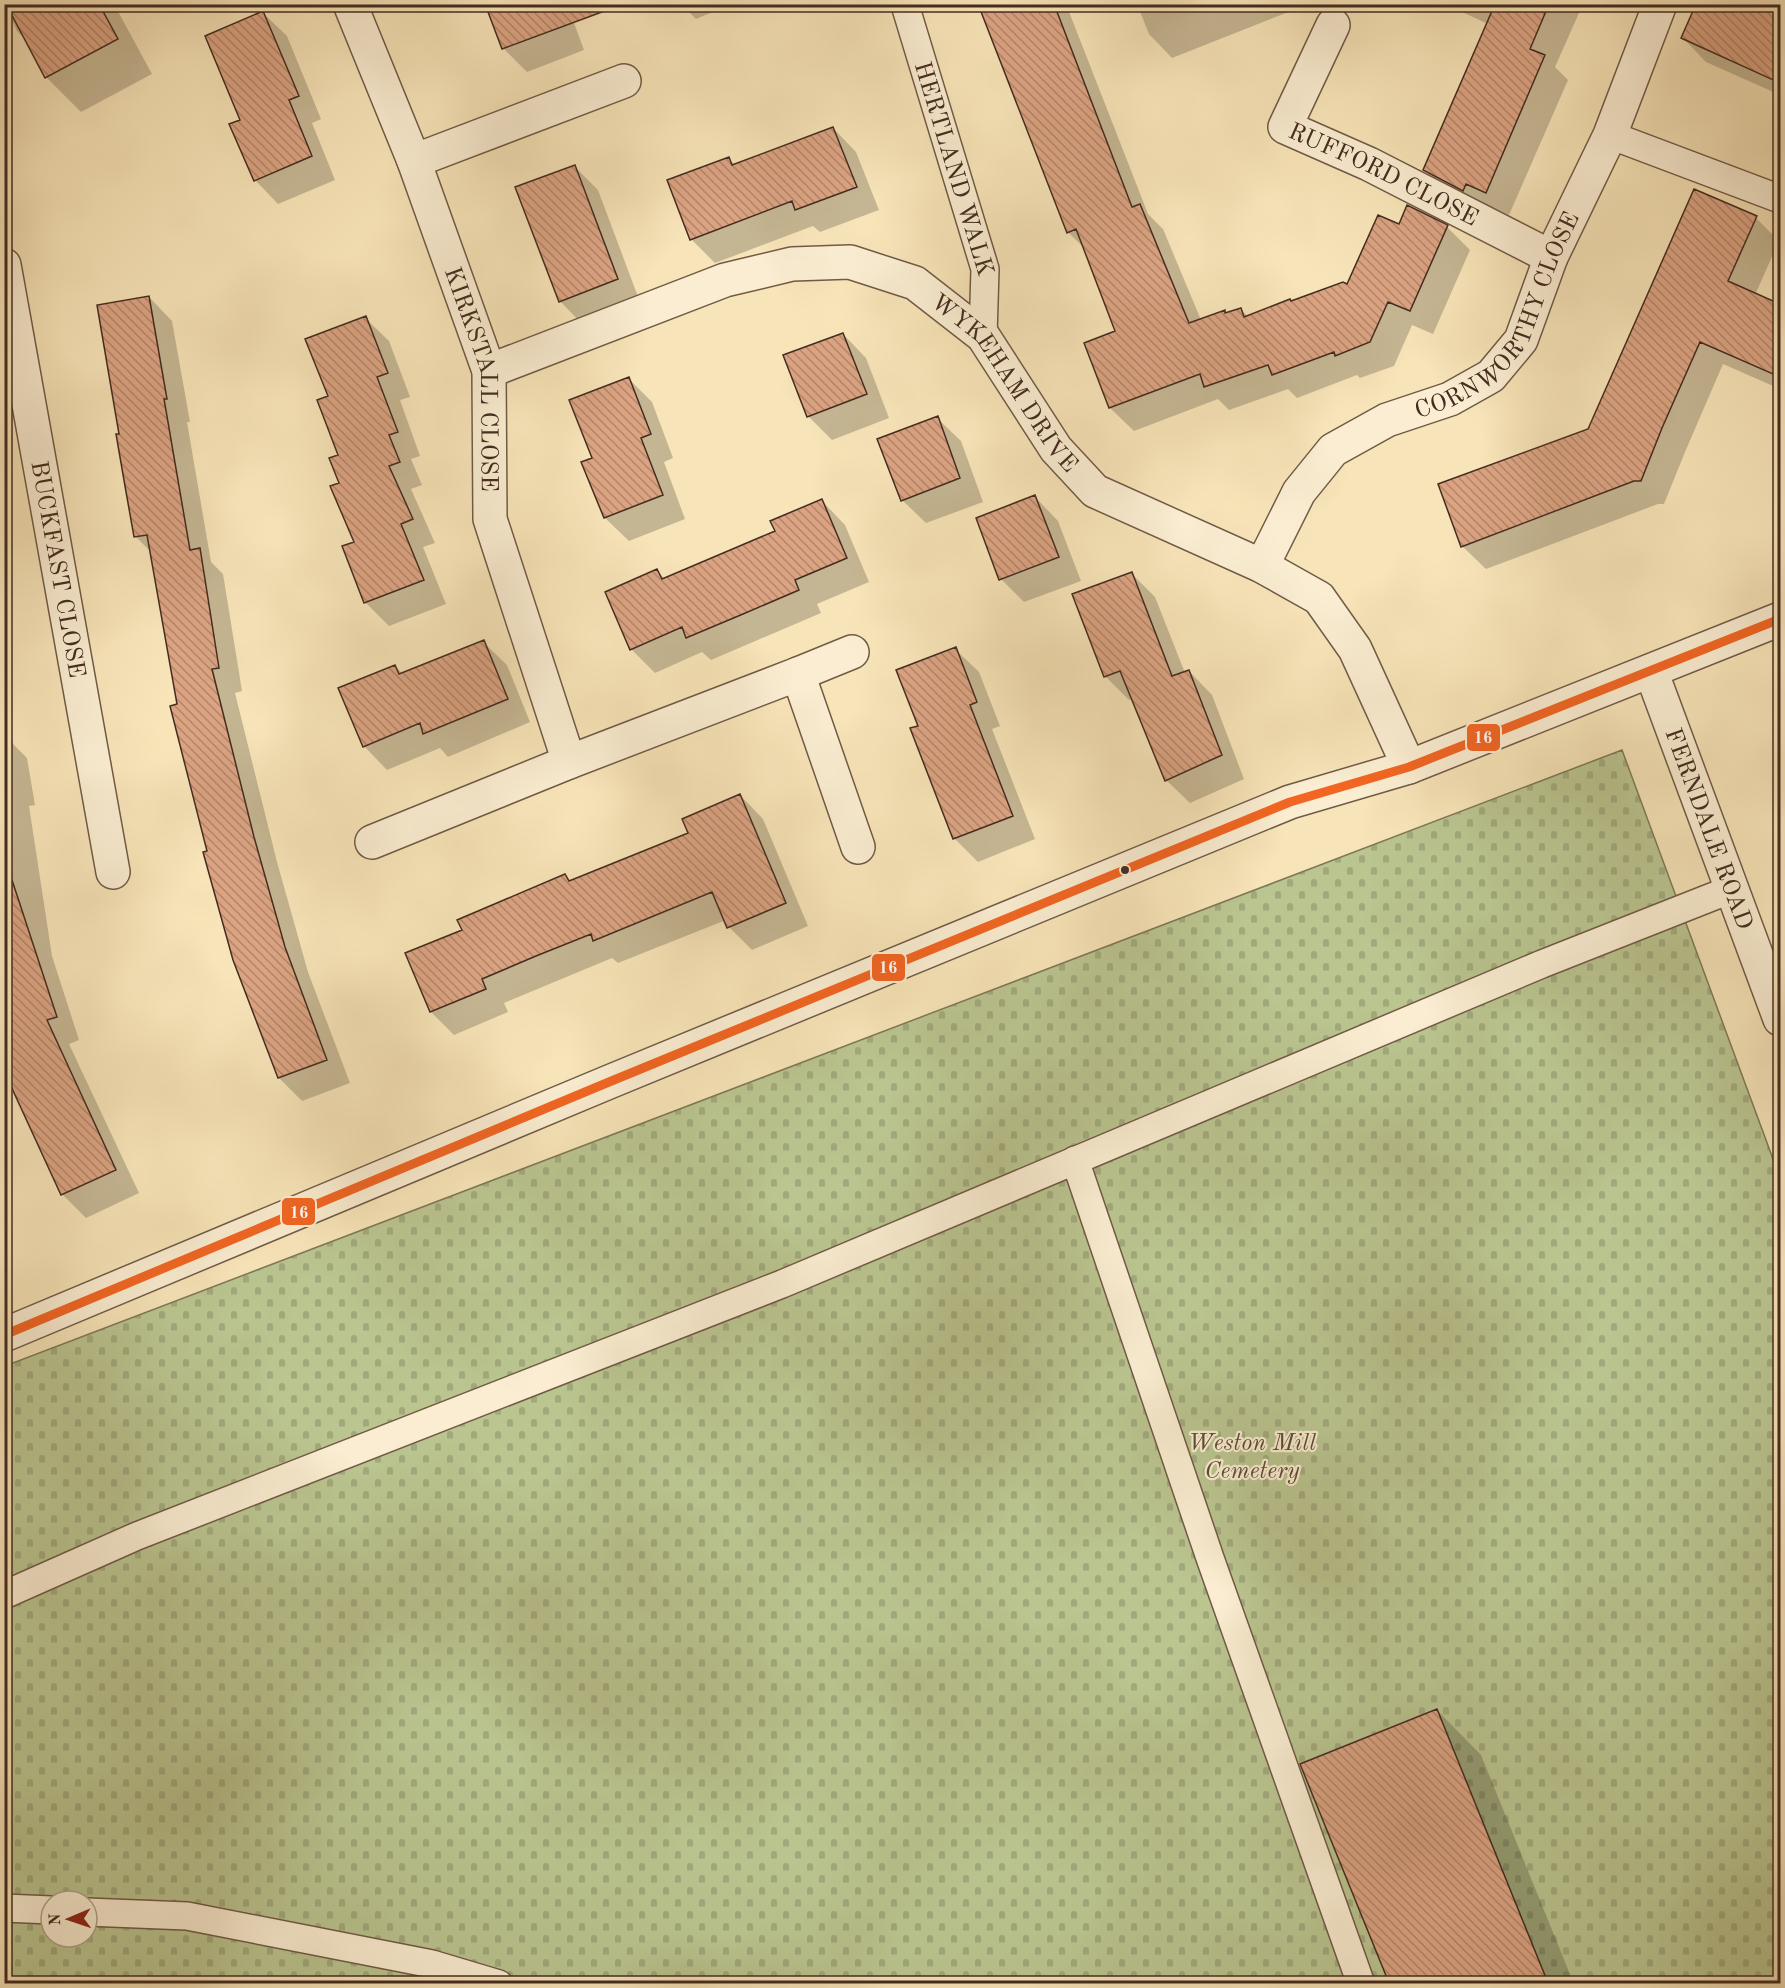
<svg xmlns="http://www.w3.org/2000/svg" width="1785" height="1988" viewBox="0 0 1785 1988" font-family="'Old Standard TT',serif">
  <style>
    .cemetery { fill: url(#cemetery-stones); stroke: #7f7858; stroke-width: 1.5; fill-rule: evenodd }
    .shadow { fill: #0003 }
    .building { fill: url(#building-back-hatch); stroke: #442c20; stroke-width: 1.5 }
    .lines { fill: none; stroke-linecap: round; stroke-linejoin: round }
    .service-casing { stroke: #715a46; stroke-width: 30 }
    .minor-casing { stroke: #715a46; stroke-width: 36 }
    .tertiary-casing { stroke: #715a46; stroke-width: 36 }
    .service { stroke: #faedd1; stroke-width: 27 }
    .minor { stroke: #faedd1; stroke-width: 33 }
    .tertiary { stroke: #faedd1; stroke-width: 33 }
    .bus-1-casing { stroke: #faedd1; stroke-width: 14 }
    .bus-1 { stroke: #f26522; stroke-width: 9 }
    .bus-dot { fill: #442c20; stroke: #faedd1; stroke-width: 2 }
    .labels { text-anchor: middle; stroke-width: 4.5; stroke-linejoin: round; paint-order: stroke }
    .street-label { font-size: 24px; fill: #442c20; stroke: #faedd1 }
    .park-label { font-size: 24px; font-style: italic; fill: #5c4b36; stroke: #faedd1 }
    .line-badge { stroke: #faedd1; stroke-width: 2 }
    .badge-label { font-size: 16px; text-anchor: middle; font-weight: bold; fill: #fff }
  </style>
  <defs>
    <pattern id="cemetery-stones" width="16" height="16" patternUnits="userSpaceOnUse" patternTransform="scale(1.5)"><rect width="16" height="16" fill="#bac590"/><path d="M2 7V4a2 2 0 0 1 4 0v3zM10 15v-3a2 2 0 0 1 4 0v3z" fill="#a1a97c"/></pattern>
    <pattern id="building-back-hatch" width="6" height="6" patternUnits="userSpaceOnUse" patternTransform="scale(1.5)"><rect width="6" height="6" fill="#dba382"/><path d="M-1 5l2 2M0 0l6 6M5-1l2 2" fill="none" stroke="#b3856a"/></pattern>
  </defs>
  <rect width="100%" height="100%" fill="#f7e4b8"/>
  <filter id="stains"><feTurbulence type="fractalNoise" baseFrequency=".00333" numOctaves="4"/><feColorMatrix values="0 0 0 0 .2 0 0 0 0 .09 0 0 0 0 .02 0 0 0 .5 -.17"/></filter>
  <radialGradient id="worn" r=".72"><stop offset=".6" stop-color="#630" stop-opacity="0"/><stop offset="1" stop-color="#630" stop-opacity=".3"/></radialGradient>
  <path class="cemetery" d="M 1622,750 L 1780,1178 L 1780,1983 L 5,1984 L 5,1366 ZM 51,1901 L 87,1901 L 87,1937 L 51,1937 Z"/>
  <path class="shadow" d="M 4,4 L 114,4 L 152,74 L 81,112 L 46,77 L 27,41 L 17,31 Z
    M 482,4 L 567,4 L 584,50 L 527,72 L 503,48 L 490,13 Z
    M 681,4 L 732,4 L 696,19 Z
    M 980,4 L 1066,4 L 1148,214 L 1163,229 L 1201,320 L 1224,312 L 1226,314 L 1241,309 L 1248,317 L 1347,286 L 1399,226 L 1447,227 L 1470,250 L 1433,334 L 1412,325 L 1394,366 L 1360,378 L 1357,375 L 1297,398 L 1288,389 L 1229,410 L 1218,399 L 1134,431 L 1110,408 L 1086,344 L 1117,332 L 1085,249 L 1068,232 Z
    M 1137,4 L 1309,4 L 1172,58 L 1149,34 Z
    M 1445,4 L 1583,4 L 1555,67 L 1568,80 L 1509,215 L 1489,206 L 1486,213 L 1448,194 L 1424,170 L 1488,24 Z
    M 1697,4 L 1780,4 L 1780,95 L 1706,62 L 1683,38 Z
    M 263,13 L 287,36 L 321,119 L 312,123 L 335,180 L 278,204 L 255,180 L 242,121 Z
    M 833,128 L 856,152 L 879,210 L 820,232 L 813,226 L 715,263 L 692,240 L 669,181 L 728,158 L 735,165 Z
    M 574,166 L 598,190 L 640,302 L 583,325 L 560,301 Z
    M 1756,218 L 1779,241 L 1755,295 L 1780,306 L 1780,389 L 1723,364 L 1685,452 L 1664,504 L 1658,504 L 1486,569 L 1462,546 L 1589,430 Z
    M 149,297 L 172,321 L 190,422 L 187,422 L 211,562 L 223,574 L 242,691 L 235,693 L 277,862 L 308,972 L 350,1083 L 302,1101 L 279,1078 L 209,852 L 152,553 L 135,536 L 121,435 Z
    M 365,318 L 389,341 L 410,397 L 400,400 L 420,456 L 411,459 L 422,485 L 411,489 L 435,543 L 423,547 L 446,604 L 389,626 L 366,603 L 344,547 L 356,542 L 340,484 L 340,456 L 330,397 Z
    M 843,334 L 866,358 L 889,418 L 832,440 L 808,416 Z
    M 629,379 L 652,402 L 673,458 L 664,462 L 685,519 L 629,541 L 605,518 L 583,463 L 594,458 Z
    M 937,418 L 961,441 L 983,502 L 926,523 L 902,500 Z
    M 1035,497 L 1058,521 L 1081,581 L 1024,602 L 1001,579 Z
    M 822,501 L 845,525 L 869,582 L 817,604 L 821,613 L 711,660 L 702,652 L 655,673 L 631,649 L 657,571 L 665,579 L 777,532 Z
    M 1132,574 L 1155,597 L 1185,673 L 1189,671 L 1212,695 L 1244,779 L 1190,803 L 1166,780 L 1133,699 L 1129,700 L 1106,677 L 1074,595 Z
    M 483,642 L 507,665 L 530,722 L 448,757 L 440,748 L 387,770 L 364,746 L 395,666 L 403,674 Z
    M 955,649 L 979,672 L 1000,726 L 992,729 L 1035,839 L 978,862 L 954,838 L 919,727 Z
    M 4,695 L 13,744 L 27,758 L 35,805 L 29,806 L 52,956 L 79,1040 L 69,1044 L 139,1193 L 86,1218 L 62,1194 L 15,1090 L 4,1042 Z
    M 740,795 L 763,819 L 808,926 L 752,950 L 729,927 L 726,920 L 618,963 L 612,958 L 504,1003 L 508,1012 L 454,1035 L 431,1012 L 464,931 L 565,875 L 572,882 L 690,834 Z
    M 1437,1710 L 1481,1755 L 1574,1984 L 1391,1984 L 1302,1765 Z"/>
  <path class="building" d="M 6,4 L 99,4 L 118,39 L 45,78 Z
    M 485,4 L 609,4 L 610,9 L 502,49 Z
    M 978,4 L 1054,4 L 1132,207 L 1140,204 L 1189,323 L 1225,310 L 1225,313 L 1241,308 L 1244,317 L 1290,299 L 1291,301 L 1343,282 L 1347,284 L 1378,215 L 1399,224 L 1407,205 L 1448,225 L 1410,311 L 1388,302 L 1370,342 L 1335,356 L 1334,352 L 1272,375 L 1268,365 L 1204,387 L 1200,374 L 1109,408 L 1084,343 L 1115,331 L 1076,229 L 1067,233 Z
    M 1495,4 L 1549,4 L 1530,49 L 1545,55 L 1486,193 L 1466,184 L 1463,191 L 1423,170 Z
    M 1696,4 L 1780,4 L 1780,83 L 1681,38 Z
    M 263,11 L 299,96 L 289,100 L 312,156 L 254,181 L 229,124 L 240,120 L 205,36 Z
    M 833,127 L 857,187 L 795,210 L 792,201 L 690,240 L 667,180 L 729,157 L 732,165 Z
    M 575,165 L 618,279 L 559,302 L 515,187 Z
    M 1694,189 L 1757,216 L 1728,281 L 1780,304 L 1780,377 L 1700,342 L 1662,428 L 1641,481 L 1634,481 L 1461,547 L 1438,484 L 1588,429 Z
    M 149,296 L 167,399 L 164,399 L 190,550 L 200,548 L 219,668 L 212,669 L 254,837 L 285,947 L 327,1060 L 278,1078 L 233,960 L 203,852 L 207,851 L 170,706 L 177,704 L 147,535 L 134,537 L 125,486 L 116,434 L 119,434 L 97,305 Z
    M 366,316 L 388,373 L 377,377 L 398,432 L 389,435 L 400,462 L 389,466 L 413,519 L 401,524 L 424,580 L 364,603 L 342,546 L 354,542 L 330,486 L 339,483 L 329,458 L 338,455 L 317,400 L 328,396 L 305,339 Z
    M 843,333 L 867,394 L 807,417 L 783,355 Z
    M 629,377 L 651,434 L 641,438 L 663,495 L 604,518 L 581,462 L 592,458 L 569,400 Z
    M 938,416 L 960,478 L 901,501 L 877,439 Z
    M 1035,495 L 1059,557 L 999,580 L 976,518 Z
    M 822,499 L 847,558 L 795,580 L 799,590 L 743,614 L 686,638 L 682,627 L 630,650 L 605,592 L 657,569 L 662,579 L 775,531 L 770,521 Z
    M 1132,572 L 1172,676 L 1189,670 L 1222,755 L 1165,781 L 1120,671 L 1104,677 L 1072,594 Z
    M 484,640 L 508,699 L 423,734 L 420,723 L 363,747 L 338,688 L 395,665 L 399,674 Z
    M 956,647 L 977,702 L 970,705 L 1013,816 L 953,839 L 910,728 L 918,726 L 896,670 Z
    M 740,794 L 786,903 L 727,928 L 712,892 L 593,941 L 591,934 L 536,956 L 482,979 L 486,989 L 430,1012 L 405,953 L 462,930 L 457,920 L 565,874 L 569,881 L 688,833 L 682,819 Z
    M 12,880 L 57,1017 L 47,1020 L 116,1170 L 61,1195 L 4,1071 L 4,881 Z
    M 1437,1709 L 1548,1983 L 1389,1983 L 1300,1764 Z"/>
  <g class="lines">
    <g class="service-casing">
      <g id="service">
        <path id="s1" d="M 905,5 L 985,269 L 983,336"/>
        <path d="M 1610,135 L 1780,199"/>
        <path d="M 1075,1160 L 1210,1558 L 1361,1984"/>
        <path d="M 4,1595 L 137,1536 L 782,1284 L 1542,964 L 1732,889"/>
        <path d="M 4,1908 L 51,1910"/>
        <path d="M 87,1912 L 187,1916 L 432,1964 L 499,1984"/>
      </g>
    </g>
    <g class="minor-casing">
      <g id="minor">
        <path id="s2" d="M 350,4 L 414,161 L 489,371 L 490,519 L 569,762"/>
        <path id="s3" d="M 1333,25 L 1285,127 L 1369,164 L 1551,257"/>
        <path d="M 414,161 L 624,81"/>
        <path id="s4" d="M 4,265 L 113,872"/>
        <path id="s5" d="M 489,371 L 725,280 L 792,264 L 850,262 L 915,283 L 983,336 L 1056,449 L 1095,491 L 1262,566 L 1319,598 L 1355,649 L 1409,767"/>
        <path id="s6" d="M 1262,566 L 1299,492 L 1333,450 L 1387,420 L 1450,399 L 1491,376 L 1521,340 L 1551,257 L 1610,135 L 1660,4"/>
        <path id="s7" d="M 1651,671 L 1780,1019"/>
        <path d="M 798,674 L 852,652"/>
        <path d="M 372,842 L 569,762 L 798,674 L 858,847"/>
      </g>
    </g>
    <g class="tertiary-casing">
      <path id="tertiary" d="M 4,1335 L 609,1082 L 1290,802 L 1409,767 L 1780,619"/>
    </g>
    <use href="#service" class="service"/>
    <use href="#minor" class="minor"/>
    <use href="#tertiary" class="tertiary"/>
    <g class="bus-1-casing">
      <path id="bus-1" d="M 4,1335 L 609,1082 L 1290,802 L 1409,767 L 1780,619"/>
    </g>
    <use href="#bus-1" class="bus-1"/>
  </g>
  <circle class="bus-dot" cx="1125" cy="870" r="5"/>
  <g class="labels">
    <g class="street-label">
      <text dy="8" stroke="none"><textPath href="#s1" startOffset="171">HERTLAND WALK</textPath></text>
      <text dy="8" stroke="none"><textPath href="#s3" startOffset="222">RUFFORD CLOSE</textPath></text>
      <text dy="8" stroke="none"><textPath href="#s6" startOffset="362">CORNWORTHY CLOSE</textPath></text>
      <text dy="8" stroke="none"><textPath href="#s2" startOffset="398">KIRKSTALL CLOSE</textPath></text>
      <text dy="8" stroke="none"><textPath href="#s5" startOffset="584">WYKEHAM DRIVE</textPath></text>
      <text dy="8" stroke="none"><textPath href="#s4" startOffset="309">BUCKFAST CLOSE</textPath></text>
      <text dy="8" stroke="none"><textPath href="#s7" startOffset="168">FERNDALE ROAD</textPath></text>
    </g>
    <g class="park-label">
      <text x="1252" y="1450">Weston Mill<tspan x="1252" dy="28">Cemetery</tspan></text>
    </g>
  </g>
  <g class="line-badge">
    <rect x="1466" y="723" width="35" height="29" rx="6" fill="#f26522"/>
    <rect x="871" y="953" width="35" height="29" rx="6" fill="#f26522"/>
    <rect x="281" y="1197" width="35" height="29" rx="6" fill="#f26522"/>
  </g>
  <g class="badge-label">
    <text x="1483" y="743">16</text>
    <text x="888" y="973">16</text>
    <text x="299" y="1218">16</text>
  </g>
  <rect width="1785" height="1988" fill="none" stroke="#f7e4b8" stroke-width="24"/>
  <rect x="6" y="6" width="1773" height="1976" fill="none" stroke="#442c20" stroke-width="3"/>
  <rect x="12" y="12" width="1761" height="1964" fill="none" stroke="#442c20" stroke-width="1.5"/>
  <g transform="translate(69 1919) rotate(268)"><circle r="28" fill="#faedd1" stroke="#b1a08a" stroke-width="1.5"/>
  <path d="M0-4.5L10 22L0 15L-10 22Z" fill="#8f2418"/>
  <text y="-9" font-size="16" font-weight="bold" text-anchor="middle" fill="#442c20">N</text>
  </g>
  <rect width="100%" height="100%" filter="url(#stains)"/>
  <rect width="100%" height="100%" fill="url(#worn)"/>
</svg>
